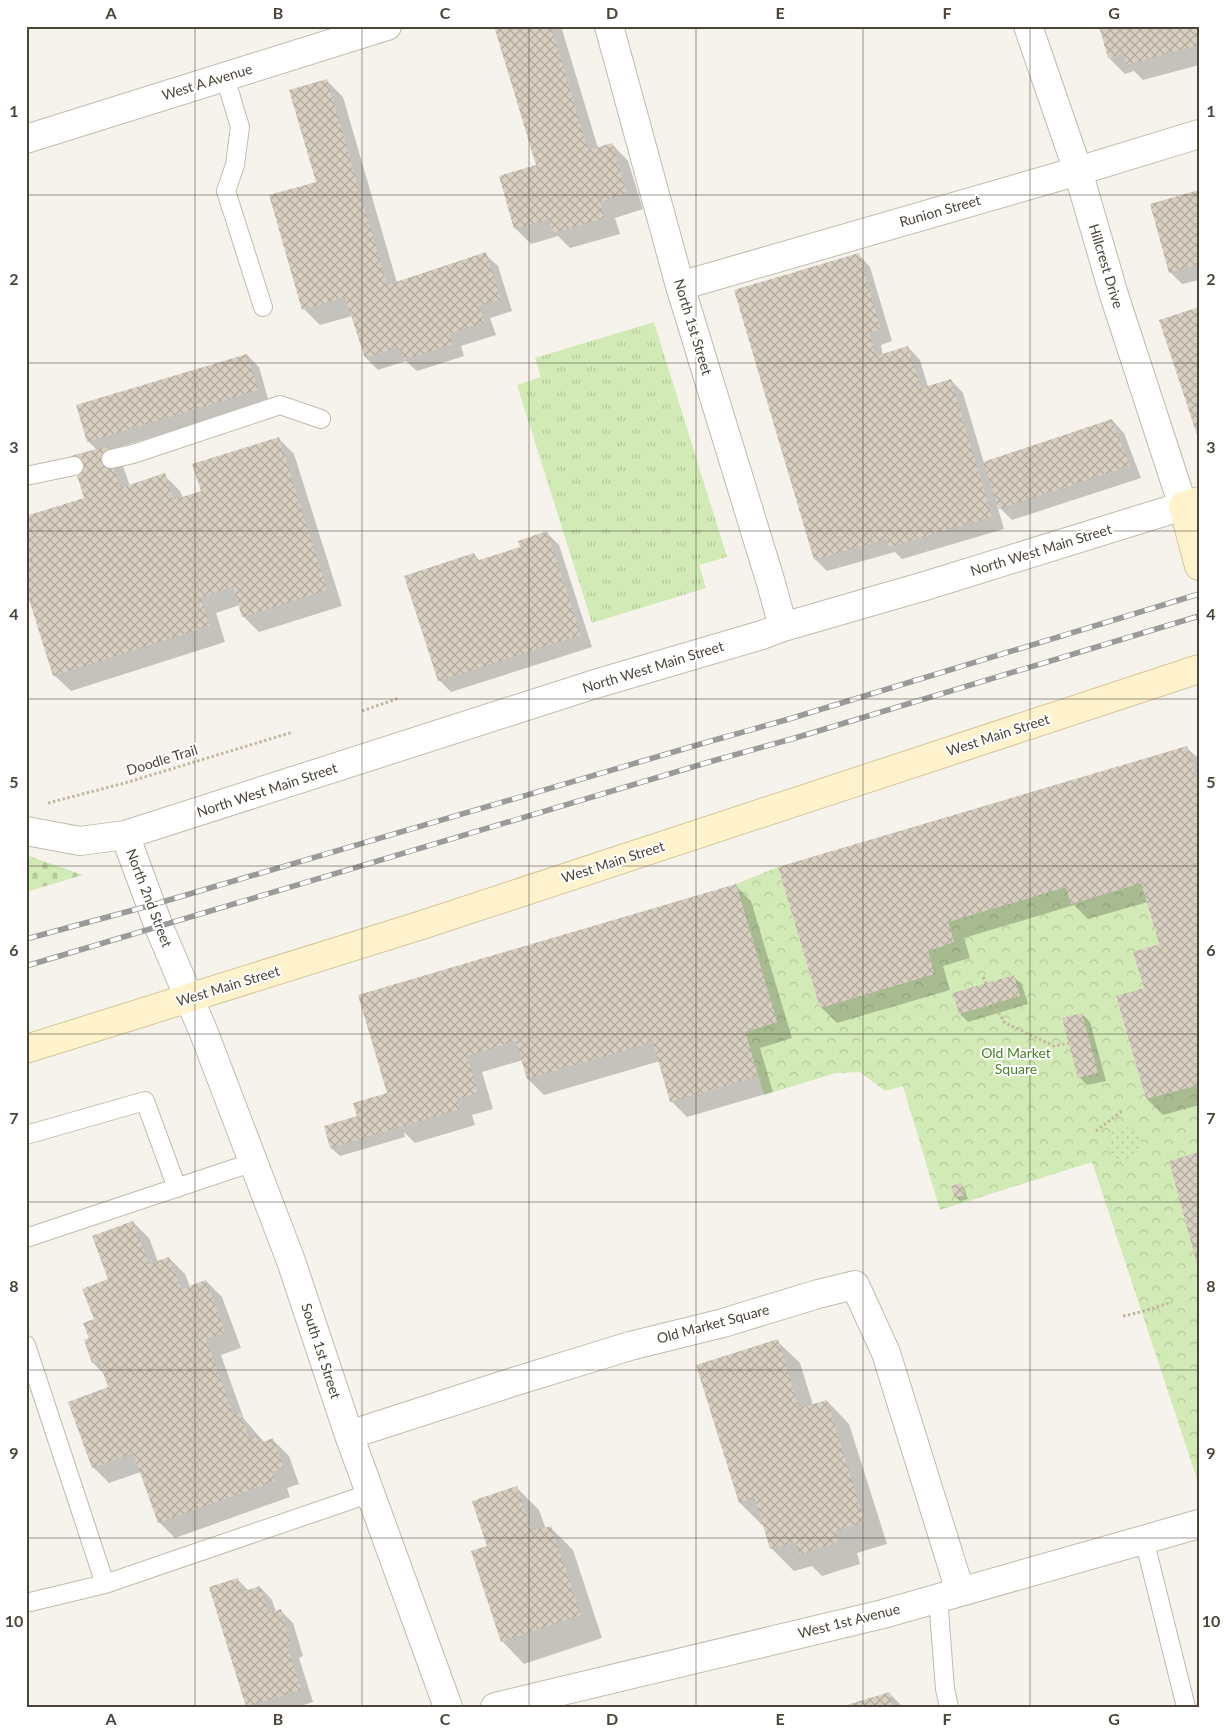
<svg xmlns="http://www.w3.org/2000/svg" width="1225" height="1733" viewBox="0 0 1225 1733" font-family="Lato,sans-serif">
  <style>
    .grass { fill: url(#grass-tufts) }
    .forest { fill: url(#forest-crowns) }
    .cemetery { fill: url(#cemetery-stones) }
    .garden { fill: url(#garden-dots) }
    .shadow { fill: #0003 }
    .building { fill: url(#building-cross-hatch) }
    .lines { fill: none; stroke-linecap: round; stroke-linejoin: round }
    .service-casing { stroke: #c2bbae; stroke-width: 20 }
    .minor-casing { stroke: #c2bbae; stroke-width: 30 }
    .tertiary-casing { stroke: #c2bbae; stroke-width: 30 }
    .secondary-casing { stroke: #d6c79b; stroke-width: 30 }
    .path { stroke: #c4b79f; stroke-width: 3; stroke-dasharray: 2.5 2.5; stroke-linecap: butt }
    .service { stroke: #fff; stroke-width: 18 }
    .minor { stroke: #fff; stroke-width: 28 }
    .tertiary { stroke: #fff; stroke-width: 28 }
    .secondary { stroke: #fff3cd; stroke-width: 28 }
    .rail-casing { stroke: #9a9a9a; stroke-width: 5.5 }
    .rail { stroke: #fff; stroke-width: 4; stroke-dasharray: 11; stroke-linecap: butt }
    .grid { fill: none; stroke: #4b4439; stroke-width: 1; stroke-opacity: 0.55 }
    .labels { text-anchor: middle; stroke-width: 4; stroke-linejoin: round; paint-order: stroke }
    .street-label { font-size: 14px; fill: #4b4439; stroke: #fff }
    .park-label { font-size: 14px; fill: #4a7f2a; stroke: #fff }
    .neatline { fill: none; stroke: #4b4439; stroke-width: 2 }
    .grid-label { font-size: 16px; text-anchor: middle; font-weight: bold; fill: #4b4439 }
  </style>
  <defs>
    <pattern id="grass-tufts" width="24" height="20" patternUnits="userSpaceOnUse" patternTransform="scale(1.25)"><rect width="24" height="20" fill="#d2eab5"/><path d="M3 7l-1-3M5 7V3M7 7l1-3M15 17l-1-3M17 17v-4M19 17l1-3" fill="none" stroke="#b6ca9c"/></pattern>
    <pattern id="forest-crowns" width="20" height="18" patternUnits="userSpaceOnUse" patternTransform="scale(1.25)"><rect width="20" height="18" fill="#d2eab5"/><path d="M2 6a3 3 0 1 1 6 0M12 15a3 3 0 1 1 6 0" fill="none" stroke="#b6ca9c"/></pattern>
    <pattern id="cemetery-stones" width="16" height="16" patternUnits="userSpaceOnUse" patternTransform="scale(1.25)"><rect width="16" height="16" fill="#d2eab5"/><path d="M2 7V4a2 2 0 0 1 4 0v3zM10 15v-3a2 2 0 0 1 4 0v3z" fill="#b6ca9c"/></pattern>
    <pattern id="garden-dots" width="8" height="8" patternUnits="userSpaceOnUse" patternTransform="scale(1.25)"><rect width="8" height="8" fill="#d2eab5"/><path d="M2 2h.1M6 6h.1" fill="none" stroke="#b6ca9c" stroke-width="1.8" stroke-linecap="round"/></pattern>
    <pattern id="building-cross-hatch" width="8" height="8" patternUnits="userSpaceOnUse" patternTransform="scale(1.25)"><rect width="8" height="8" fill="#d8cfc1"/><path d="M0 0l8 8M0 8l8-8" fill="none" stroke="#b1aa9e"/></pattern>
  </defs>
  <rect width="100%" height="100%" fill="#f6f3ec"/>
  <path class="grass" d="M 654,322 L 727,557 L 699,565 L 706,588 L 592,623 L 517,385 L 541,377 L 535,358 Z"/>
  <path class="forest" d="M 778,867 L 820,1008 L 934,974 L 928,951 L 954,942 L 948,922 L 1066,887 L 1071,904 L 1141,883 L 1159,944 L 1134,952 L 1144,988 L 1116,997 L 1146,1099 L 1199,1085 L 1199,1152 L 1169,1161 L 1199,1270 L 1199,1478 L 1197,1479 L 1092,1162 L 940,1210 L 903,1086 L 885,1091 L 860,1072 L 836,1073 L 764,1095 L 745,1032 L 777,1022 L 736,884 Z"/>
  <path class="cemetery" d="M 26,855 L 83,875 L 26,892 Z"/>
  <path class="garden" d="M1107 1144a17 17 0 1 1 34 0a17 17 0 1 1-34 0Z"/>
  <path class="shadow" d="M 496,26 L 561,26 L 598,148 L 612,144 L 628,161 L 643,209 L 615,218 L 620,234 L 570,248 L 558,236 L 531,244 L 515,228 L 538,166 Z
    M 1199,26 L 1199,65 L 1143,80 L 1134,71 L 1125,74 L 1109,58 Z
    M 327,81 L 343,97 L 397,283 L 485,254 L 498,266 L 512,311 L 490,318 L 496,335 L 461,346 L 464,356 L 417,371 L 406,361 L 378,370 L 366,358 L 352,316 L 320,325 L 304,309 Z
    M 1199,191 L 1199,280 L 1182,284 L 1170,272 Z
    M 858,254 L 870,267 L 892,341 L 881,345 L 883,355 L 908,347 L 920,360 L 928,387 L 951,380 L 963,393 L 984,463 L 1112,420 L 1124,433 L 1141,478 L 1012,520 L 997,505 L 1004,529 L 902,559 L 895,552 L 827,571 L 815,559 Z
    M 247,355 L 259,367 L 269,402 L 110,450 L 122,463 L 130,486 L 164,475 L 180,491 L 183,498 L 203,492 L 278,438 L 294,454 L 342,606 L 259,632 L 243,616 L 240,605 L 216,613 L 225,642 L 71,691 L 54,675 L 85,499 L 97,450 L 88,441 Z
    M 547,533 L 559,545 L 592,647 L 451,692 L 439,680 L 474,554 L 480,561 L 521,548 Z
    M 1186,747 L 1199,759 L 1199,1105 L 1163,1115 L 1147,1099 L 1117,997 L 1146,989 L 1161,945 L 1148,902 L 1088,919 L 1074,905 L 964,938 L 970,958 L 943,966 L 950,990 L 837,1023 L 821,1007 Z
    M 735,885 L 751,901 L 792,1038 L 760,1048 L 773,1092 L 687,1117 L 671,1101 L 660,1061 L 544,1095 L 528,1079 L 523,1060 L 482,1072 L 493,1109 L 472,1115 L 475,1125 L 415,1143 L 404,1132 L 405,1137 L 340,1156 L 331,1148 L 325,1127 L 358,1117 L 387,1094 Z
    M 1014,977 L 1022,985 L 1028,1004 L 968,1022 L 960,1014 Z
    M 1082,1014 L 1090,1022 L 1106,1081 L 1087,1085 L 1079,1077 Z
    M 961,1184 L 964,1188 L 968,1199 L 960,1201 L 956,1197 Z
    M 133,1222 L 149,1238 L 158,1262 L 169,1258 L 185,1274 L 190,1287 L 206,1281 L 222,1297 L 241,1348 L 221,1355 L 244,1419 L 265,1443 L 273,1440 L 289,1456 L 299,1484 L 287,1488 L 290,1497 L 175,1538 L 159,1522 L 141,1472 L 109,1483 L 93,1467 L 110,1388 L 105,1375 L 93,1363 L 85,1341 L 90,1338 L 110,1280 Z
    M 777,1341 L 800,1363 L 813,1405 L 827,1401 L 849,1424 L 887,1544 L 857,1553 L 860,1564 L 822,1576 L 812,1566 L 794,1571 L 772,1549 L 764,1524 L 762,1525 L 740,1503 Z
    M 517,1488 L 539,1510 L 546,1529 L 550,1527 L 573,1550 L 602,1638 L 524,1664 L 502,1641 Z
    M 238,1580 L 249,1591 L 260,1587 L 272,1600 L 276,1612 L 280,1610 L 293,1623 L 303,1656 L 299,1658 L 313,1702 L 298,1707 L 247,1707 Z
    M 890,1694 L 903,1707 L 846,1707 Z"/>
  <path class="building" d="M 494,26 L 551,26 L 588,150 L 612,143 L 627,193 L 600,202 L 605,218 L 553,233 L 549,219 L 514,229 L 499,176 L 536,165 Z
    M 1099,26 L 1199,26 L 1199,45 L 1126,65 L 1123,54 L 1108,58 Z
    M 327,79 L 387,285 L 486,252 L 501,299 L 479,306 L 485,322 L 449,334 L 453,344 L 404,360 L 399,347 L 365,358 L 345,297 L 302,310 L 269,195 L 316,182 L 289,90 Z
    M 1199,190 L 1199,264 L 1169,273 L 1150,204 Z
    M 859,253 L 881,329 L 869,333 L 876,356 L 908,346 L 921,388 L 951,379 L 992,517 L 889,547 L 886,539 L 814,560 L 734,290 Z
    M 1199,307 L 1199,438 L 1198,438 L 1159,320 Z
    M 247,354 L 258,390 L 87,442 L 76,405 Z
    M 1112,419 L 1130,466 L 999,509 L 983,462 Z
    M 279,437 L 327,590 L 242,617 L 233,587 L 201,597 L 210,626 L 53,676 L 26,590 L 26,516 L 84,498 L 71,456 L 107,446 L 120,488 L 165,473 L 173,500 L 201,491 L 192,464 Z
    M 547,531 L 581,635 L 438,681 L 404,576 L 474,553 L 476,561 L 520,547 L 518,541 Z
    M 1187,746 L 1199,786 L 1199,1085 L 1146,1099 L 1116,996 L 1144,988 L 1133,952 L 1159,944 L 1141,883 L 1071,904 L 1066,887 L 948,922 L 954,942 L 928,951 L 934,974 L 820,1008 L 778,867 Z
    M 736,884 L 777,1022 L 745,1032 L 758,1076 L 670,1102 L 653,1042 L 527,1079 L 516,1041 L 467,1056 L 478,1093 L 457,1099 L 460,1109 L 330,1148 L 324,1126 L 357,1116 L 353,1103 L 387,1093 L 358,995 Z
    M 1014,975 L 1020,996 L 959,1014 L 953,993 Z
    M 1082,1013 L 1098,1073 L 1078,1078 L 1062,1018 Z
    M 1199,1152 L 1199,1268 L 1198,1268 L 1169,1161 Z
    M 961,1183 L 965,1195 L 955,1198 L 951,1186 Z
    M 133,1221 L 149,1264 L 169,1257 L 181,1289 L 206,1280 L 225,1332 L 206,1339 L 233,1414 L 240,1412 L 249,1438 L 258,1434 L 261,1443 L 273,1438 L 284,1468 L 272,1472 L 275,1481 L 158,1523 L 133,1453 L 92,1468 L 68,1402 L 108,1387 L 99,1361 L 92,1363 L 84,1340 L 89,1338 L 83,1323 L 94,1319 L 82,1289 L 108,1279 L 92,1236 Z
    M 778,1339 L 799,1408 L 827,1400 L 865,1522 L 835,1531 L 839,1542 L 799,1554 L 795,1542 L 770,1549 L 755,1498 L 739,1503 L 696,1365 Z
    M 517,1486 L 532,1531 L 551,1526 L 581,1615 L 501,1642 L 471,1551 L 487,1546 L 472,1501 Z
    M 238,1578 L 242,1592 L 260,1586 L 269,1613 L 281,1609 L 291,1644 L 287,1645 L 301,1690 L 247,1707 L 246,1707 L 209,1587 Z
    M 890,1692 L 894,1707 L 843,1707 L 843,1706 Z"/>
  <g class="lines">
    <g class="service-casing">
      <path id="service" d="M 225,77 L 240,127 L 235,165 L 226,191 L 263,307
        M 111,459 L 133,454 L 280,405 L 321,419
        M 26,476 L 74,466
        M 26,1135 L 145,1101 L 177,1188
        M 26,1238 L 254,1162
        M 26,1345 L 105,1584 L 371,1493
        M 1144,1539 L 1186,1707
        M 938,1598 L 945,1689 L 949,1707
        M 26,1603 L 105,1584"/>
    </g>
    <g class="minor-casing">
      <path id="minor" d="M 609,26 L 680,286 L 771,583 L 783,627
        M 26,139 L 387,26
        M 680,286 L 1078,171 L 1199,134
        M 26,831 L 80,841 L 125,835 L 595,684 L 762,635 L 783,627 L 925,586 L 1183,506
        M 125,835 L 159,927 L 204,1033 L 291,1261 L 349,1435 L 448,1707
        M 349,1435 L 513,1382 L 630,1346 L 723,1323 L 818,1294 L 855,1285 L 886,1353 L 960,1591
        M 495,1707 L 883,1614 L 1199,1524"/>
    </g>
    <g class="tertiary-casing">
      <path id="tertiary" d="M 1028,26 L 1078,171 L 1114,295 L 1183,506"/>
    </g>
    <g class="secondary-casing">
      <path id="secondary" d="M 1199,501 L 1183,506 L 1199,566
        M 26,1049 L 425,924 L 1199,669"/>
    </g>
    <path class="path" d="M 362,711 L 399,698
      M 48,803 L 125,783 L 293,732
      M 983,977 L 986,983
      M 993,1004 L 1005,1023 L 1054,1046 L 1069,1043
      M 1096,1131 L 1122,1111
      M 1123,1316 L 1141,1312 L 1172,1302"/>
    <use href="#service" class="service"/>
    <use href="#minor" class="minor"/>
    <use href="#tertiary" class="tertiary"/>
    <use href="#secondary" class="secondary"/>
    <g class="rail-casing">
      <path id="rail" d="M 26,939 L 152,905 L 704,743 L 789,719 L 1199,594
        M 26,966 L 709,762 L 795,738 L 1199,616"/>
    </g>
    <use href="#rail" class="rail"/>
  </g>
  <path class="grid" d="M 195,26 L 195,1707M 362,26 L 362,1707M 529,26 L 529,1707M 696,26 L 696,1707M 863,26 L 863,1707M 1030,26 L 1030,1707M 26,195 L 1199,195M 26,363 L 1199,363M 26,531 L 1199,531M 26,699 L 1199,699M 26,866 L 1199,866M 26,1034 L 1199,1034M 26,1202 L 1199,1202M 26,1370 L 1199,1370M 26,1538 L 1199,1538"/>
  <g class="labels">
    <g class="street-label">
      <text transform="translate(207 82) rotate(-17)" y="5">West A Avenue</text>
      <text transform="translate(940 211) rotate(-16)" y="5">Runion Street</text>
      <text transform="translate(1106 266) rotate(73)" y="5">Hillcrest Drive</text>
      <text transform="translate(693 327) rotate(73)" y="5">North 1st Street</text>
      <text transform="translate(1041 550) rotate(-17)" y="5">North West Main Street</text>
      <text transform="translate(653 667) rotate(-17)" y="5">North West Main Street</text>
      <text transform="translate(998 735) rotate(-18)" y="5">West Main Street</text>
      <text transform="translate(162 760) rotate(-17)" y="5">Doodle Trail</text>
      <text transform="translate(267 790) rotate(-18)" y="5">North West Main Street</text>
      <text transform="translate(613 862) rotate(-18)" y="5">West Main Street</text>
      <text transform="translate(149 898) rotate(69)" y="5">North 2nd Street</text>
      <text transform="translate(228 986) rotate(-17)" y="5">West Main Street</text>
      <text transform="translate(713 1324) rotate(-15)" y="5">Old Market Square</text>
      <text transform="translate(321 1351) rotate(72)" y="5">South 1st Street</text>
      <text transform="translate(849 1621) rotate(-14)" y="5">West 1st Avenue</text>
    </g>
    <g class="park-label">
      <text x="1016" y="1058">Old Market<tspan x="1016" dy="16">Square</tspan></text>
    </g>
  </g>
  <rect width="1225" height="1733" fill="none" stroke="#ffffff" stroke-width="55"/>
  <rect x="28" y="28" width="1170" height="1678" class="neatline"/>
  <g class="grid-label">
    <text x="111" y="19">A</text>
    <text x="278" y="19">B</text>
    <text x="445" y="19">C</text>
    <text x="612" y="19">D</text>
    <text x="780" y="19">E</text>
    <text x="947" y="19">F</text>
    <text x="1114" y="19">G</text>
    <text x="14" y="117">1</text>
    <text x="1211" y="117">1</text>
    <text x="14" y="285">2</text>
    <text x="1211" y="285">2</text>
    <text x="14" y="453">3</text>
    <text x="1211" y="453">3</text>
    <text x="14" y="620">4</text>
    <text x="1211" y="620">4</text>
    <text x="14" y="788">5</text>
    <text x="1211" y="788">5</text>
    <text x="14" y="956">6</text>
    <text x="1211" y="956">6</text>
    <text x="14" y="1124">7</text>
    <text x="1211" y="1124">7</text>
    <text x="14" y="1292">8</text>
    <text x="1211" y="1292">8</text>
    <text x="14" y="1459">9</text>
    <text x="1211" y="1459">9</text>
    <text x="14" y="1627">10</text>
    <text x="1211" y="1627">10</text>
    <text x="111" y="1725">A</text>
    <text x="278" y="1725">B</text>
    <text x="445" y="1725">C</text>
    <text x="612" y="1725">D</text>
    <text x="780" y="1725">E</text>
    <text x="947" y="1725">F</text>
    <text x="1114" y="1725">G</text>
  </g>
</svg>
